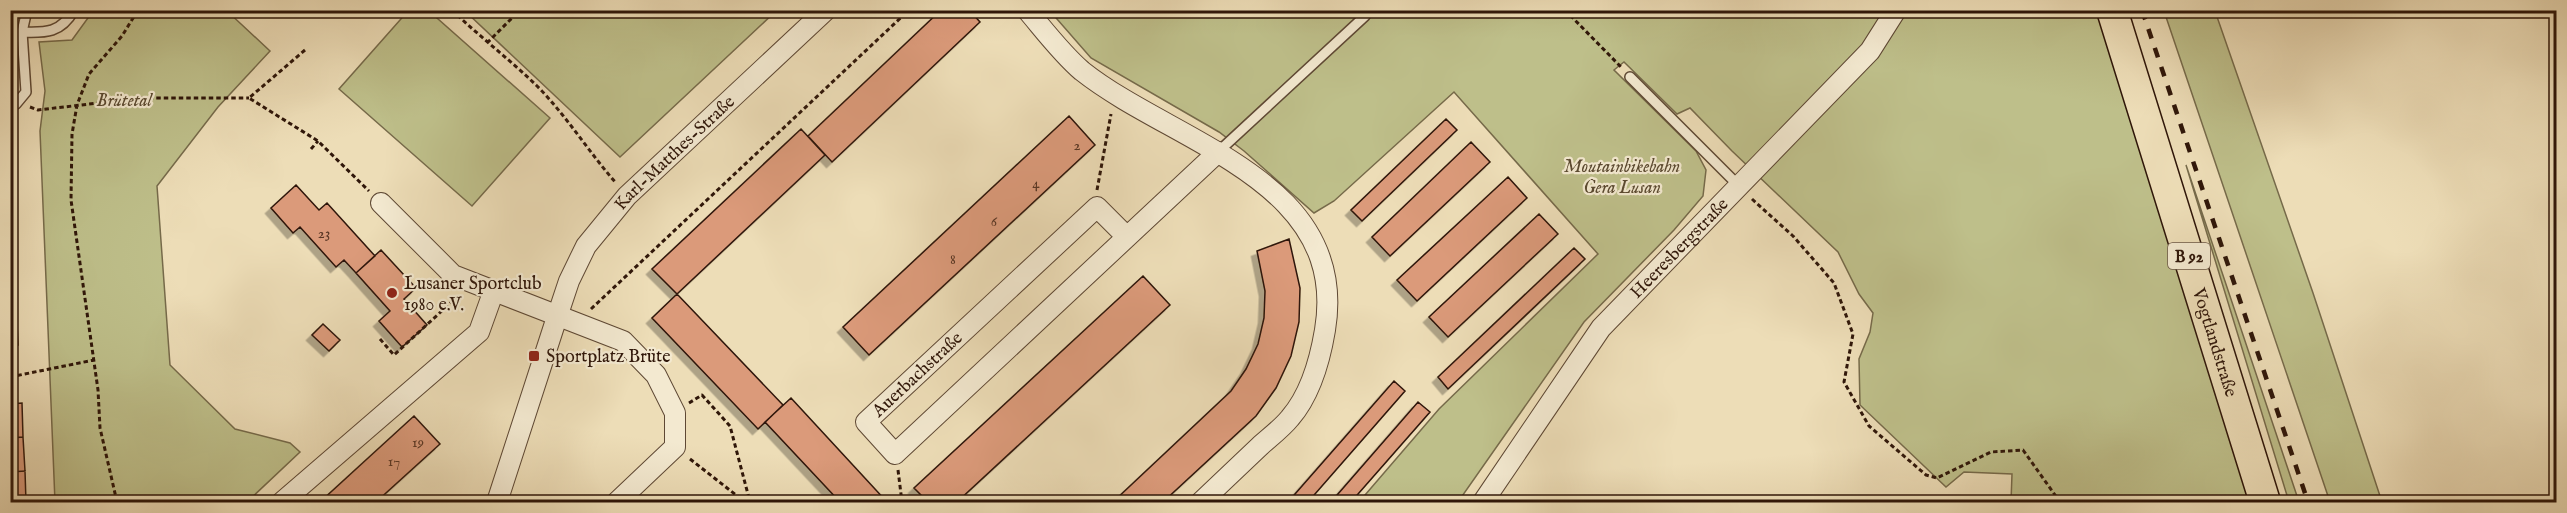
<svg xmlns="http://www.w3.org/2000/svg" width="2567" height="513" viewBox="0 0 2567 513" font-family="'IM FELL English',serif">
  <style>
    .green { fill: #bebf8a; stroke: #766a4a; stroke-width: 1.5 }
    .building { fill: #db9a7a; stroke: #2f1609; stroke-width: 1.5; filter: url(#shadow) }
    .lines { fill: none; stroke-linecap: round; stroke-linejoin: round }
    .service-casing { stroke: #5e4834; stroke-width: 12 }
    .minor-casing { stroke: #5e4834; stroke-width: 22 }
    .primary-casing { stroke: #2f1609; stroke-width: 33 }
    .path { stroke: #2f1609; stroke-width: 3; stroke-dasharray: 4.5 3; stroke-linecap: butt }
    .service { stroke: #f3e9d0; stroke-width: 9 }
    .minor { stroke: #f3e9d0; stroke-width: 20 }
    .primary { stroke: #edddb7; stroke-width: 30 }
    .rail { stroke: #2f1609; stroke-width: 4.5; stroke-dasharray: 10 10; stroke-linecap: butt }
    .poi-dot { fill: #8f2418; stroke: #f3e9d0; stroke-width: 2 }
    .labels { text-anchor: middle; stroke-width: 4.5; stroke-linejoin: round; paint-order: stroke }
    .number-label { font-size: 15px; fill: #5a3725 }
    .shield { fill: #f3e9d0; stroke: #6a5545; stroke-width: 1.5 }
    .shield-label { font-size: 16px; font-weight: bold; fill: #2f1609 }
    .park-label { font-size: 18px; font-style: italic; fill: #5a4930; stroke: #f3e9d0 }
    .street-label { font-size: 18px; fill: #2f1609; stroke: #f3e9d0 }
    .poi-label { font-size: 18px; fill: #2f1609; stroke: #f3e9d0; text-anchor: start }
  </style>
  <defs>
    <filter id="shadow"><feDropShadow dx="-5.5" dy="5.5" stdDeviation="0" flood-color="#0004"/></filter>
  </defs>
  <rect width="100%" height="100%" fill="#edddb7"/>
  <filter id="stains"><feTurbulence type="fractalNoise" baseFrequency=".00333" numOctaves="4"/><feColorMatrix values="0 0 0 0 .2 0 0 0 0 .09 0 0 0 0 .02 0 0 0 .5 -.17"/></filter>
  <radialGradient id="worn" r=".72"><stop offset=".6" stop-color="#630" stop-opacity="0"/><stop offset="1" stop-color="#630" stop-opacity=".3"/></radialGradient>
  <path class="green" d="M 226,10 L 270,51 L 218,107 L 157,186 L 170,365 L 235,429 L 290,443 L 300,452 L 247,502 L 55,502 L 40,131 L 45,91 L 39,42 L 72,40 L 93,11 Z
    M 408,11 L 429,11 L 550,118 L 472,206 L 339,89 Z
    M 465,11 L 776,11 L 620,157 Z
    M 1050,11 L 2099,11 L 2255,502 L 2011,502 L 2012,474 L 1964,472 L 1946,487 L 1860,405 L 1859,359 L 1870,332 L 1873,313 L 1859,294 L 1838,252 L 1732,151 L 1690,108 L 1677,114 L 1624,62 L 1614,70 L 1696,151 L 1706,170 L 1703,196 L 1674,230 L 1584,322 L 1458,502 L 1359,502 L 1439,409 L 1598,254 L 1454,92 L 1334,201 L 1314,213 L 1244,151 L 1219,132 L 1091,58 Z
    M 2164,11 L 2215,11 L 2313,293 L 2382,502 L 2330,502 Z
    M 2186,165 L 2299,502 L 2289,502 Z"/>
  <path class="building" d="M 941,10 L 969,10 L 980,22 L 832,162 L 808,136 Z
    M 10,63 L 16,82 L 10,84 Z
    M 1069,116 L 1095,145 L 869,355 L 843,327 Z
    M 1446,119 L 1457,130 L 1362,221 L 1351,210 Z
    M 801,129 L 825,155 L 677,294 L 652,269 Z
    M 1471,142 L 1490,162 L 1390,256 L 1372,237 Z
    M 10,168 L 13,202 L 10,202 Z
    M 1508,177 L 1527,198 L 1417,301 L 1397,280 Z
    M 296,185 L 319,210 L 327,203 L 375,256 L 356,273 L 344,260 L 336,267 L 300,227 L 293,233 L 271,208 Z
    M 10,202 L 13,202 L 14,236 L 10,236 Z
    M 1539,214 L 1558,234 L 1448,337 L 1429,317 Z
    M 10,236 L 14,236 L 15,270 L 10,270 Z
    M 1289,239 L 1300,288 L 1299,322 L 1291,356 L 1276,388 L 1256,416 L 1163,502 L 1113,502 L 1231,391 L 1246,369 L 1258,344 L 1264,318 L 1265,291 L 1257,251 Z
    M 1574,248 L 1585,259 L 1448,389 L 1438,377 Z
    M 381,250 L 416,288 L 404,299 L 427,325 L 402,347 L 379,321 L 390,311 L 356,273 Z
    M 10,270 L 15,270 L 16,304 L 10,304 Z
    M 1143,276 L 1170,305 L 957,502 L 928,502 L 914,488 Z
    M 677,294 L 783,405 L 758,429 L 652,318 Z
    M 10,304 L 16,304 L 18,345 L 10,345 Z
    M 323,324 L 340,340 L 329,351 L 312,335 Z
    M 1394,381 L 1405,391 L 1308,502 L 1288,502 Z
    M 791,398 L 887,502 L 840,502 L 765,422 Z
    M 1418,402 L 1430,412 L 1351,502 L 1331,502 Z
    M 22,403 L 23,437 L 10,438 L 10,404 Z
    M 414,416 L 440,444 L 376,502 L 320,502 Z
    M 23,437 L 25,471 L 10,472 L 10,438 Z
    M 25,471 L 26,502 L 10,502 L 10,472 Z"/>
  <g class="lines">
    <g class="service-casing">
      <path id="service" d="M 22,32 C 46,33 61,33 74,10
        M 1630,77 L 1738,185
        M 10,105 L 16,104 L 26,92 L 22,32 L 27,10
        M 1218,152 L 1365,16 L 1367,10"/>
    </g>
    <g class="minor-casing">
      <g id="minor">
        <path d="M 1027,10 C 1044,30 1062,54 1082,71 C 1174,144 1350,180 1325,330 C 1320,360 1310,395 1290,418 C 1282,428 1270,437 1260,446 C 1240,465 1220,484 1201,502"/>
        <path d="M 381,203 L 453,275 L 623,341 L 656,375 L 675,413 L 675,447 L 617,502"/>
        <path d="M 1126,236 L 1097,207 L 866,422 L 895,454 L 1218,152"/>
        <path d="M 282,502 L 479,332 L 493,293"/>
        <path id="s1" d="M 497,502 L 557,317 L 569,281 L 586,246 L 627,196 L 826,10"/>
        <path id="s2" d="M 1483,502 L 1601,328 L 1870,51 L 1896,10"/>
      </g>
    </g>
    <g class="primary-casing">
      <g id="primary">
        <path id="s3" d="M 2112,10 L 2265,502"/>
      </g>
    </g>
    <path class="path" d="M 452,10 C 479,36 509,59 536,85 C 566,115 588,151 616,183
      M 1565,10 L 1621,67
      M 487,43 L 520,10
      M 305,50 L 249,98 L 318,141 L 369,191
      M 30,107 L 38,110 L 141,98 L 249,98
      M 311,149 L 318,141
      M 1097,190 L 1111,114
      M 1752,199 L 1793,236 L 1834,283 L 1853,334 L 1844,382 L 1869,426 L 1926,475 L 1937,478 L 1991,452 L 2023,450 L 2060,502
      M 591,309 L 909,10
      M 380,339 L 394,355 L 458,296
      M 10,377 L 94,360
      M 689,403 L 702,395 L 730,426 L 750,502
      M 690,459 L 745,502
      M 898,470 L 902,502
      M 117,502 L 100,428 L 98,390 L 71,200 L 72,134 L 77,105 L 89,74 L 122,36 L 138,10"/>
    <use href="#service" class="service"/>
    <use href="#minor" class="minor"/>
    <use href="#primary" class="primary"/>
    <path class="rail" d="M 2142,10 L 2308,502"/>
  </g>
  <g class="poi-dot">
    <circle cx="392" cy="293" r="6"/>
    <rect x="528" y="350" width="12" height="12" rx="3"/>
  </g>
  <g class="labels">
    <g class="number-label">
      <text x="1077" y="150">2</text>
      <text x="1036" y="188">4</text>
      <text x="994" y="226">6</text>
      <text x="324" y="238">23</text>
      <text x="953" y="264">8</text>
      <text x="418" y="447">19</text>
      <text x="394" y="466">17</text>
    </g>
    <rect class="shield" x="2168" y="243" width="42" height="26" rx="4.5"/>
    <g class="shield-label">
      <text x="2189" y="262">B 92</text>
    </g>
    <g class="park-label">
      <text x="124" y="106">Brütetal</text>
      <text x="1622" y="172">Moutainbikebahn<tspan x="1622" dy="21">Gera Lusan</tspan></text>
    </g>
    <g class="street-label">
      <text dy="6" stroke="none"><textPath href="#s1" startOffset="400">Karl-Matthes-Straße</textPath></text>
      <text dy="6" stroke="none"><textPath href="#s2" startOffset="322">Heeresbergstraße</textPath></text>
      <text dy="6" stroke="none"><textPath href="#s3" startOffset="348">Vogtlandstraße</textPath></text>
      <text transform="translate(917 374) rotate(-43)" y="6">Auerbachstraße</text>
    </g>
    <g class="poi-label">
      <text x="404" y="289">Lusaner Sportclub<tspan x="404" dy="21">1980 e.V.</tspan></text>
      <text x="546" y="362">Sportplatz Brüte</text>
    </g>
  </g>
  <rect width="2567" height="513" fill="none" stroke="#edddb7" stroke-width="36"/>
  <rect x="12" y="12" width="2543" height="489" fill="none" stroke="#2f1609" stroke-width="3"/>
  <rect x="18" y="18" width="2531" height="477" fill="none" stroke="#2f1609" stroke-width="1.5"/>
  <rect width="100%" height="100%" filter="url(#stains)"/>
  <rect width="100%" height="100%" fill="url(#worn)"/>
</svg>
